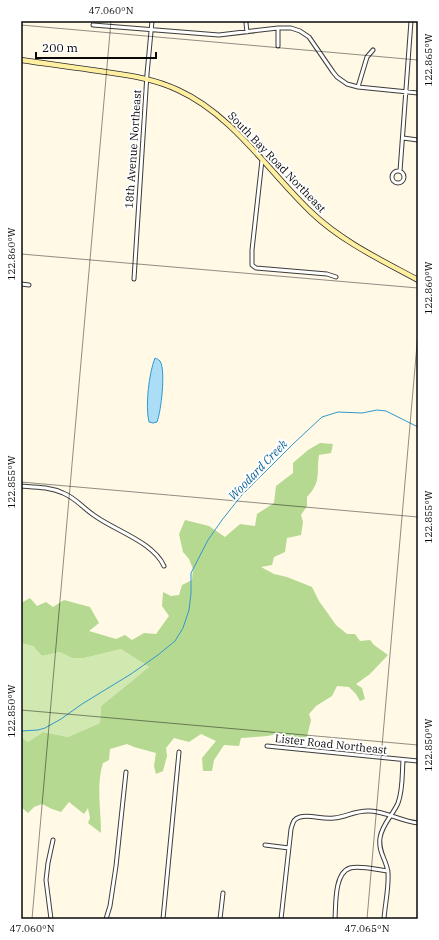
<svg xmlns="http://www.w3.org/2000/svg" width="439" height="940" viewBox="0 0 439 940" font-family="'IBM Plex Serif',serif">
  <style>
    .green { fill: #d1e8b1 }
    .forest { fill: #b5d990 }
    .water { fill: #abdef6; stroke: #3198cd }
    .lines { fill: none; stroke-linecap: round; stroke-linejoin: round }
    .stream { stroke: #3198cd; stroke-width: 1 }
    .street-casing { stroke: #3c3c3c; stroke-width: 5 }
    .secondary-casing { stroke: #2b2b2b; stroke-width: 6 }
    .street { stroke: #fff; stroke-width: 3 }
    .secondary { stroke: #ffefa1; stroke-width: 4.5 }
    .ticks { fill: none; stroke: #090909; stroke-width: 1; stroke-opacity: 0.45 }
    .labels { text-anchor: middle; stroke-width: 4; stroke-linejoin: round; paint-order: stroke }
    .street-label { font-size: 11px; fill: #090909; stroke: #fff }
    .water-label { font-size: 12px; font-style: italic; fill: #14679a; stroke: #fff }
    .neatline { fill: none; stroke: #090909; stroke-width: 1.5 }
    .ticks-label { font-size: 10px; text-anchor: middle; fill: #090909 }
  </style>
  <rect width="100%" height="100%" fill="#fff9e6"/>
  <path class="green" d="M 21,643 L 33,646 L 42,656 L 60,652 L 72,658 L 84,658 L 121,649 L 149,667 L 101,706 L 100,723 L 68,737 L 43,732 L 28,742 L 21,737 Z"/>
  <path class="forest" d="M 320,443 L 333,444 L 331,453 L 319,455 C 316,474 322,481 307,497 L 307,506 L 301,515 L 303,522 L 301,535 L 287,538 L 285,552 L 274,557 L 272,565 L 261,567 L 274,574 L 287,577 L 312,587 L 319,601 L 336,625 L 347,634 L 355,634 L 360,641 L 370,640 L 374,645 L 388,655 L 370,674 L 356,684 L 362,688 L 365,699 L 360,701 L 356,694 L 349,687 L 337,686 L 332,696 L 316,706 L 309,714 L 311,720 L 307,737 L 290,740 L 280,733 L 268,736 L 241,738 L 239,746 L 224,745 L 214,760 L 212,771 L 203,771 L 202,758 L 216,741 L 201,734 L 189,742 L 174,738 L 166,748 L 167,756 L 163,771 L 156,774 L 154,766 L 156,753 L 134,747 L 127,744 L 110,749 L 109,760 L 103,763 C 96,784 101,810 101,833 L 88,823 L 90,818 L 88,808 L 84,814 L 69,802 L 61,812 L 52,809 L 42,804 L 34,807 L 28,813 L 21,807 L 21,737 L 28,742 L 43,732 L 68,737 L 100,723 L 101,706 L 149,667 L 121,649 L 84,658 L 72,658 L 60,652 L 42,656 L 33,646 L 21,643 L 21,603 L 30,598 L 37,606 L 46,602 L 53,607 L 64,600 L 90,607 L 99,623 L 89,631 L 116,639 L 125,635 L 132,640 L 144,633 L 156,634 L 169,616 L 162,606 L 163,592 L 171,596 L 179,595 L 182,585 L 192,580 L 193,569 L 189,559 L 183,552 L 179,534 L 185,520 L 209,526 L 225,537 L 240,524 L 255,526 L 257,514 L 274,503 L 276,486 L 293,473 L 293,463 L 308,450 Z"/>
  <path class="water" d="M 155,358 C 157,359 158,359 160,361 C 166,370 161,412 157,422 L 153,423 L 149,422 C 145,406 149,373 155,358 Z"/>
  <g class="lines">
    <path class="stream" d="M 21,731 L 38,730 L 45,728 L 61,719 L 82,704 L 131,674 L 158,655 L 175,641 L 183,628 L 189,610 L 191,593 L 191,573 L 208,540 L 222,520 L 241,496 L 293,444 L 322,417 L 338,412 L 362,413 L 377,410 L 386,411 L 418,427"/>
    <g class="street-casing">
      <path id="street" d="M 246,23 L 247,32
        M 93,25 L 219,35 L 278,28 L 291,28 L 300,31 L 309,37 L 333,72 L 337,77 L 347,84 L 358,87 L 418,93
        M 278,28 L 278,46
        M 358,87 L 367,57 L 373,50
        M 403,138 L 418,140
        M 262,160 L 252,250 L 252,265 L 256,268 L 327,274 L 336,277
        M 400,171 L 411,21
        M392 177a6 6 0 1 1 12 0a6 6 0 1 1-12 0Z
        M 134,279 L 147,74 L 152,21
        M 21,284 L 29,285
        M 21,486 C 35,487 50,487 63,493 C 76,498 84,509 95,516 C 116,531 153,542 164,566
        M 267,746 L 418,761
        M 265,845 L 289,848
        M 51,919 L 46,880 L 48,863 L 53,840
        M 106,919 L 110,906 L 116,866 L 126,772
        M 163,919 L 179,752
        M 220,919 L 223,893
        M 281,919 L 291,829 C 293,823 293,819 300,817 C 310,814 323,820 334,818 C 347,817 355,810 370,811 C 387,812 401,821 418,823
        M 335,919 C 336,905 334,873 350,868 C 360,865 378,870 388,871
        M 384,919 C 385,904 389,888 388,873 C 387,860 378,853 380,838 C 382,824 393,815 398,803 C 403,790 402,774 403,760"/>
    </g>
    <g class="secondary-casing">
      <path id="secondary" d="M 21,60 C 47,64 73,67 99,71 C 126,75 153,78 178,90 C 233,115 268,171 311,212 C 341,241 381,260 418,280"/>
    </g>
    <use href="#street" class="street"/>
    <use href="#secondary" class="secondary"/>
  </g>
  <path class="ticks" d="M 21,25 L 418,60M 21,254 L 418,288M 21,482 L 418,517M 21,710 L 418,745M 32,919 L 111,21M 367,919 L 418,333"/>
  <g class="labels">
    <g class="street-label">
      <text transform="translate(133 149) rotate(-86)" y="4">18th Avenue Northeast</text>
      <text transform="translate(277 162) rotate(46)" y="4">South Bay Road Northeast</text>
      <text transform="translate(331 744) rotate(6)" y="4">Lister Road Northeast</text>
    </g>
    <g class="water-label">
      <text transform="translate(258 470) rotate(-46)" y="4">Woodard Creek</text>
    </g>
  </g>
  <rect width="439" height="940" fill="none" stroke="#ffffff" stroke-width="44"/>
  <path d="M36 52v6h120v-6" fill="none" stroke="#090909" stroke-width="2"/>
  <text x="42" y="52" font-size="12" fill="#090909" stroke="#ffffff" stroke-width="3" paint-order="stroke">200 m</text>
  <rect x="22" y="22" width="395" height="896" class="neatline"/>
  <g class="ticks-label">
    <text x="111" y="14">47.060°N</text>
    <text transform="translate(428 60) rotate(-90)" y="4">122.865°W</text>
    <text transform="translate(11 254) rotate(-90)" y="4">122.860°W</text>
    <text transform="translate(428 288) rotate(-90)" y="4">122.860°W</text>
    <text transform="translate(11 482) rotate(-90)" y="4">122.855°W</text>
    <text transform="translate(428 517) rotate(-90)" y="4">122.855°W</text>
    <text transform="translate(11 711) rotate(-90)" y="4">122.850°W</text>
    <text transform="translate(428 745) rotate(-90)" y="4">122.850°W</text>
    <text x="32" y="932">47.060°N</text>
    <text x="367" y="932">47.065°N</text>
  </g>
</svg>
